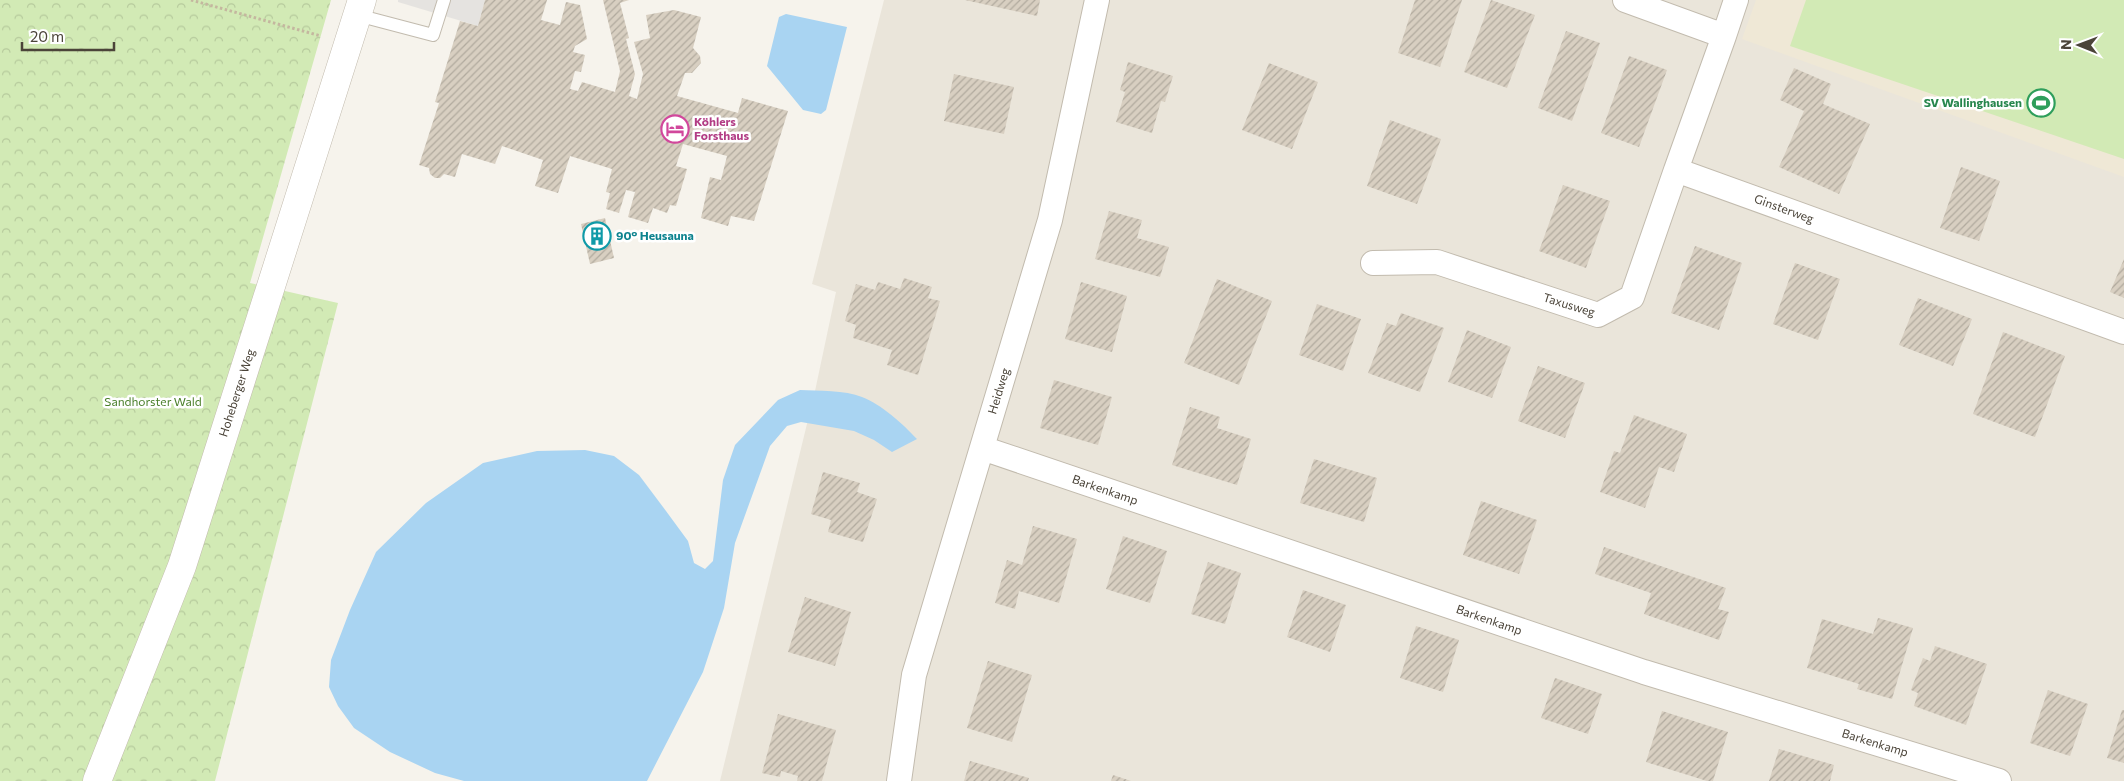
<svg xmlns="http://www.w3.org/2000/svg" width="2124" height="781" viewBox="0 0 2124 781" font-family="Commissioner,sans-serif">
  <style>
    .residential { fill: #eae5da }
    .education { fill: #efe8d6 }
    .forest { fill: url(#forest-crowns) }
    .pitch { fill: #d2eab5 }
    .parking { fill: #e5e3e0 }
    .water { fill: #a9d4f2 }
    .building { fill: url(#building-hatch) }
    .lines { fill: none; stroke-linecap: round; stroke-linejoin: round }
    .service-casing { stroke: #c2bbae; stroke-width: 14 }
    .minor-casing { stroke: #c2bbae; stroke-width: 26 }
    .tertiary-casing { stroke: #c2bbae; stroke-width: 29 }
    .path { stroke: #c4b79f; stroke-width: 3; stroke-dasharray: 2.5 2.5; stroke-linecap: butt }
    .service { stroke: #fff; stroke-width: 12 }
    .minor { stroke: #fff; stroke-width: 24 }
    .tertiary { stroke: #fff; stroke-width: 28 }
    .labels { text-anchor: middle; stroke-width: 5; stroke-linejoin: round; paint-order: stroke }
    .leisure-label { font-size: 12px; font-weight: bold; fill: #27864d; stroke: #fff; text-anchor: end }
    .hotel-label { font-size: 12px; font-weight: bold; fill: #b23c85; stroke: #fff; text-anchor: start }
    .street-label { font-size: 12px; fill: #4b4439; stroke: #fff }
    .culture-label { font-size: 12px; font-weight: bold; fill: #0d838f; stroke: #fff; text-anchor: start }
    .park-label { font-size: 12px; fill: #4a7f2a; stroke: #fff }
  </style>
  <defs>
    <pattern id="forest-crowns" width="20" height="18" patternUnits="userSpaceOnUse" patternTransform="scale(1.25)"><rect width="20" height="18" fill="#d2eab5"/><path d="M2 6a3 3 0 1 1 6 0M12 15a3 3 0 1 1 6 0" fill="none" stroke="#b6ca9c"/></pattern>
    <pattern id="building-hatch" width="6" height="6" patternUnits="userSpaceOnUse" patternTransform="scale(1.25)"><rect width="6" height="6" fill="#d8cfc1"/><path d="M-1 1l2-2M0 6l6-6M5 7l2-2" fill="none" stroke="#b1aa9e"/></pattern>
  </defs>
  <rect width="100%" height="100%" fill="#f6f3ec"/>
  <path class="residential" d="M 884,0 L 2124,0 L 2124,781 L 720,781 L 815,391 L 836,292 L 812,284 Z"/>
  <path class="education" d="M 1756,0 L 2124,0 L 2124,177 L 1742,39 Z"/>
  <path class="forest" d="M 0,0 L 331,0 L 250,283 L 338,303 L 215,781 L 0,781 Z"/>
  <path class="pitch" d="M 1806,0 L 2124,0 L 2124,159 L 1790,46 Z"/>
  <path class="parking" d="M 398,0 L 485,0 L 478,26 L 398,2 Z"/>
  <path class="water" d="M 786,14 L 847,27 L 826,110 L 821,114 L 803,110 L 767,66 L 779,17 Z
    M 800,390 C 818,391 845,390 862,397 C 881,404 903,424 917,439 L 892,452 L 874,440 L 854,431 L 801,422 L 787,426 L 770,446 L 735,543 L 724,608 L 703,672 L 647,781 L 464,781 L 435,773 L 390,752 L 354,728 L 338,706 L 329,687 L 331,660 L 350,610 L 376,552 L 426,503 L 483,463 L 537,451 L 585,450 L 614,456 L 639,475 L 666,511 L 688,541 L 694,563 L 705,569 L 713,561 L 723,480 L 735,445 L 778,400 Z"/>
  <path class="building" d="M 485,0 L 547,0 L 541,20 L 560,25 L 566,2 L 580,5 L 587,39 L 575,46 L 573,52 L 585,55 L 581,72 L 575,71 L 570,89 L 578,91 L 582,82 L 615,92 L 620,71 L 603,0 L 629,0 L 620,3 L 629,38 L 626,39 L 635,74 L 629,96 L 637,99 L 643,74 L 634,42 L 650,38 L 646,15 L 674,10 L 701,17 L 693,48 L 700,56 L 701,63 L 692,73 L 685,73 L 677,96 L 738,113 L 742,98 L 788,111 L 754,221 L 731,216 L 728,226 L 701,218 L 710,177 L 721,180 L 727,156 L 683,144 L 676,166 L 687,169 L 676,206 L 670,205 L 667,213 L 653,208 L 648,223 L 628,217 L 635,192 L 626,190 L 619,213 L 606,209 L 610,193 L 606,192 L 612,169 L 570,156 L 558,193 L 535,186 L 543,160 L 502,146 L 495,164 L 462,154 L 455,177 L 444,174 L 440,178 L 435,178 L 430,174 L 429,168 L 419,165 L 439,103 L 435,102 L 460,21 L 478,26 Z
    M 965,0 L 1040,0 L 1037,16 Z
    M 1415,0 L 1462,0 L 1440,67 L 1398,53 Z
    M 1491,0 L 1535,15 L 1507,88 L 1464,72 Z
    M 1566,31 L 1600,43 L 1572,121 L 1538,108 Z
    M 1629,56 L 1667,70 L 1639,147 L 1601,133 Z
    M 1128,62 L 1173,76 L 1165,102 L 1161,101 L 1152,133 L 1116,122 L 1125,92 L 1120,90 Z
    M 1269,63 L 1318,82 L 1292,149 L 1242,130 Z
    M 1794,68 L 1831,84 L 1823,104 L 1870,124 L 1839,194 L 1779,167 L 1804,111 L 1780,100 Z
    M 954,74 L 1014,87 L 1004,134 L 944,121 Z
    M 1390,120 L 1441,139 L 1417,204 L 1367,186 Z
    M 1961,167 L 2000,181 L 1979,241 L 1940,228 Z
    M 1563,185 L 1610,201 L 1586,268 L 1539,251 Z
    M 1109,211 L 1142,220 L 1137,238 L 1169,247 L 1160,277 L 1095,259 Z
    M 605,218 L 614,258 L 590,264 L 581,224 Z
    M 1695,246 L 1742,263 L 1719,330 L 1671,313 Z
    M 2124,259 L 2124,298 L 2110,292 Z
    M 1795,263 L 1840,279 L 1818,340 L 1773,324 Z
    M 904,278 L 932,287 L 928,298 L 940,301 L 918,375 L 887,365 L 892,350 L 853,338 L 856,325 L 845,321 L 856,284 L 875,290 L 878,282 L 900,289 Z
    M 1217,279 L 1272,301 L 1239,385 L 1184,363 Z
    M 1081,282 L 1127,296 L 1112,352 L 1065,339 Z
    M 1918,298 L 1972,319 L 1953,366 L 1899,345 Z
    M 1317,304 L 1361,319 L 1343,371 L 1299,355 Z
    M 1401,313 L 1444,328 L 1420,392 L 1368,373 L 1387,323 L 1396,326 Z
    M 1467,330 L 1511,347 L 1492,398 L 1448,382 Z
    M 2003,332 L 2065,356 L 2035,437 L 1973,414 Z
    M 1538,366 L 1585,383 L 1565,438 L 1518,421 Z
    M 1054,380 L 1112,397 L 1098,445 L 1040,428 Z
    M 1190,407 L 1220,417 L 1217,428 L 1251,439 L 1237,485 L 1172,465 Z
    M 1634,415 L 1687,434 L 1674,472 L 1659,467 L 1645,508 L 1600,492 L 1614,451 L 1620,453 Z
    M 1314,459 L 1377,478 L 1364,522 L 1300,503 Z
    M 823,472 L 860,483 L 857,492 L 877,499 L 863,542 L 828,532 L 831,520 L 811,514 Z
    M 1481,501 L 1537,520 L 1519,574 L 1463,555 Z
    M 1033,526 L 1077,539 L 1059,603 L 1019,591 L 1015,609 L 995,603 L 1007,560 L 1022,565 Z
    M 1123,536 L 1167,551 L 1150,603 L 1106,589 Z
    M 1604,547 L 1726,588 L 1718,609 L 1729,612 L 1719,640 L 1644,614 L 1651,593 L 1595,574 Z
    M 1208,562 L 1241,573 L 1225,624 L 1191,614 Z
    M 1303,590 L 1346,605 L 1330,652 L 1287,637 Z
    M 805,597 L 851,612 L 835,666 L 788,652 Z
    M 1878,618 L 1913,628 L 1892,699 L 1857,689 L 1859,684 L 1807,668 L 1822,619 L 1873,634 Z
    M 1416,626 L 1459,640 L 1443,692 L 1400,678 Z
    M 1935,646 L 1987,664 L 1966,725 L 1914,706 L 1918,693 L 1911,690 L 1923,658 L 1930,661 Z
    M 988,661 L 1032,675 L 1012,742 L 967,728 Z
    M 1555,678 L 1602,694 L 1588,734 L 1541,718 Z
    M 2048,690 L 2088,704 L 2070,756 L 2030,743 Z
    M 2122,710 L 2124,710 L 2124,763 L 2107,758 Z
    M 1662,711 L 1728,732 L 1713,781 L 1707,781 L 1646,762 Z
    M 778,714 L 836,730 L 822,781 L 797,781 L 798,776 L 781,771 L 780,777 L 762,773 Z
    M 1779,749 L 1834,765 L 1830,781 L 1769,781 Z
    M 970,761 L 1029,778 L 1028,781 L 964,781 Z
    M 1113,775 L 1131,781 L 1111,781 Z"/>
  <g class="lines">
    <g class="service-casing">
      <path id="service" d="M 357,15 L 433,35 L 444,0"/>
    </g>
    <g class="minor-casing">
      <path id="minor" d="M 1625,0 L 1724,36 L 1676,170 L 2124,332
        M 1724,36 L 1736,0
        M 1373,263 L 1437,262 L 1598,315 L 1632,297 L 1676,170
        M 982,448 L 1644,672 L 1999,781
        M 899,781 L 914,675 L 1050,220 L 1097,0"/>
    </g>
    <g class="tertiary-casing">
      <path id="tertiary" d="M 97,781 L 182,566 L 362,0"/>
    </g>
    <path class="path" d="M 191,0 L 321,36"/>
    <use href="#service" class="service"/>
    <use href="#minor" class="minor"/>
    <use href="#tertiary" class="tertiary"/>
  </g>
  <defs>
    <g id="stadium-ring" transform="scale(1.4375)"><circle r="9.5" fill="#fff" stroke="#2e9e5b" stroke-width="1.5"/><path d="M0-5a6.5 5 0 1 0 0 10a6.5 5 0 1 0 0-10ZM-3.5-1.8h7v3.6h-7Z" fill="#2e9e5b"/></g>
    <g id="hotel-ring" transform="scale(1.4375)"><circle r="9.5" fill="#fff" stroke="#d1479c" stroke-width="1.5"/><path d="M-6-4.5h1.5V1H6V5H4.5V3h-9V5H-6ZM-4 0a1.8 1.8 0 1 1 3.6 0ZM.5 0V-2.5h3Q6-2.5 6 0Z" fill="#d1479c"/></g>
    <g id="building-ring" transform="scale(1.4375)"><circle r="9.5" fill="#fff" stroke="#0f9aa8" stroke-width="1.5"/><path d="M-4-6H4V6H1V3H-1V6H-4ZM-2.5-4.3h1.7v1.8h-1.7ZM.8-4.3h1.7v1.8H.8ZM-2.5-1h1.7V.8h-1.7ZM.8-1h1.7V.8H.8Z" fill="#0f9aa8"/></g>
  </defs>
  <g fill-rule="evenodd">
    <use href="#stadium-ring" x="2041" y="103"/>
    <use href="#hotel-ring" x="675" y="129"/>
    <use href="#building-ring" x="597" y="236"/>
  </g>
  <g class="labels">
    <g class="leisure-label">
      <text x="2022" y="107">SV Wallinghausen</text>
    </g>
    <g class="hotel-label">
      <text x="694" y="126">Köhlers<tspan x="694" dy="14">Forsthaus</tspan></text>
    </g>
    <g class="street-label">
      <text transform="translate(1784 209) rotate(20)" y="4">Ginsterweg</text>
      <text transform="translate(1569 305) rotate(17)" y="4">Taxusweg</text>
      <text transform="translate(999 391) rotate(-73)" y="4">Heidweg</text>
      <text transform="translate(237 393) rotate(-72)" y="4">Hoheberger Weg</text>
      <text transform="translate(1105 490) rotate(19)" y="4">Barkenkamp</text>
      <text transform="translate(1489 620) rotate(19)" y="4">Barkenkamp</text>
      <text transform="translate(1875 743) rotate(17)" y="4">Barkenkamp</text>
    </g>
    <g class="culture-label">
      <text x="616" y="240">90° Heusauna</text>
    </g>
    <g class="park-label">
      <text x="153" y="406">Sandhorster Wald</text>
    </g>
  </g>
  <g transform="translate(2079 45) rotate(271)" stroke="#ffffff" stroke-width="4" paint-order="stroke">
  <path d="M0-4L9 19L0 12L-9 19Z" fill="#4b4439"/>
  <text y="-8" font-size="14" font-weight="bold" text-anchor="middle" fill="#4b4439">N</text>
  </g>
  <path d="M22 42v8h92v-8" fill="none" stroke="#4b4439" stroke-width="2.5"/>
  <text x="30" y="42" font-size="15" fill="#4b4439" stroke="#ffffff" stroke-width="4" paint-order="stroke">20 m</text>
</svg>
